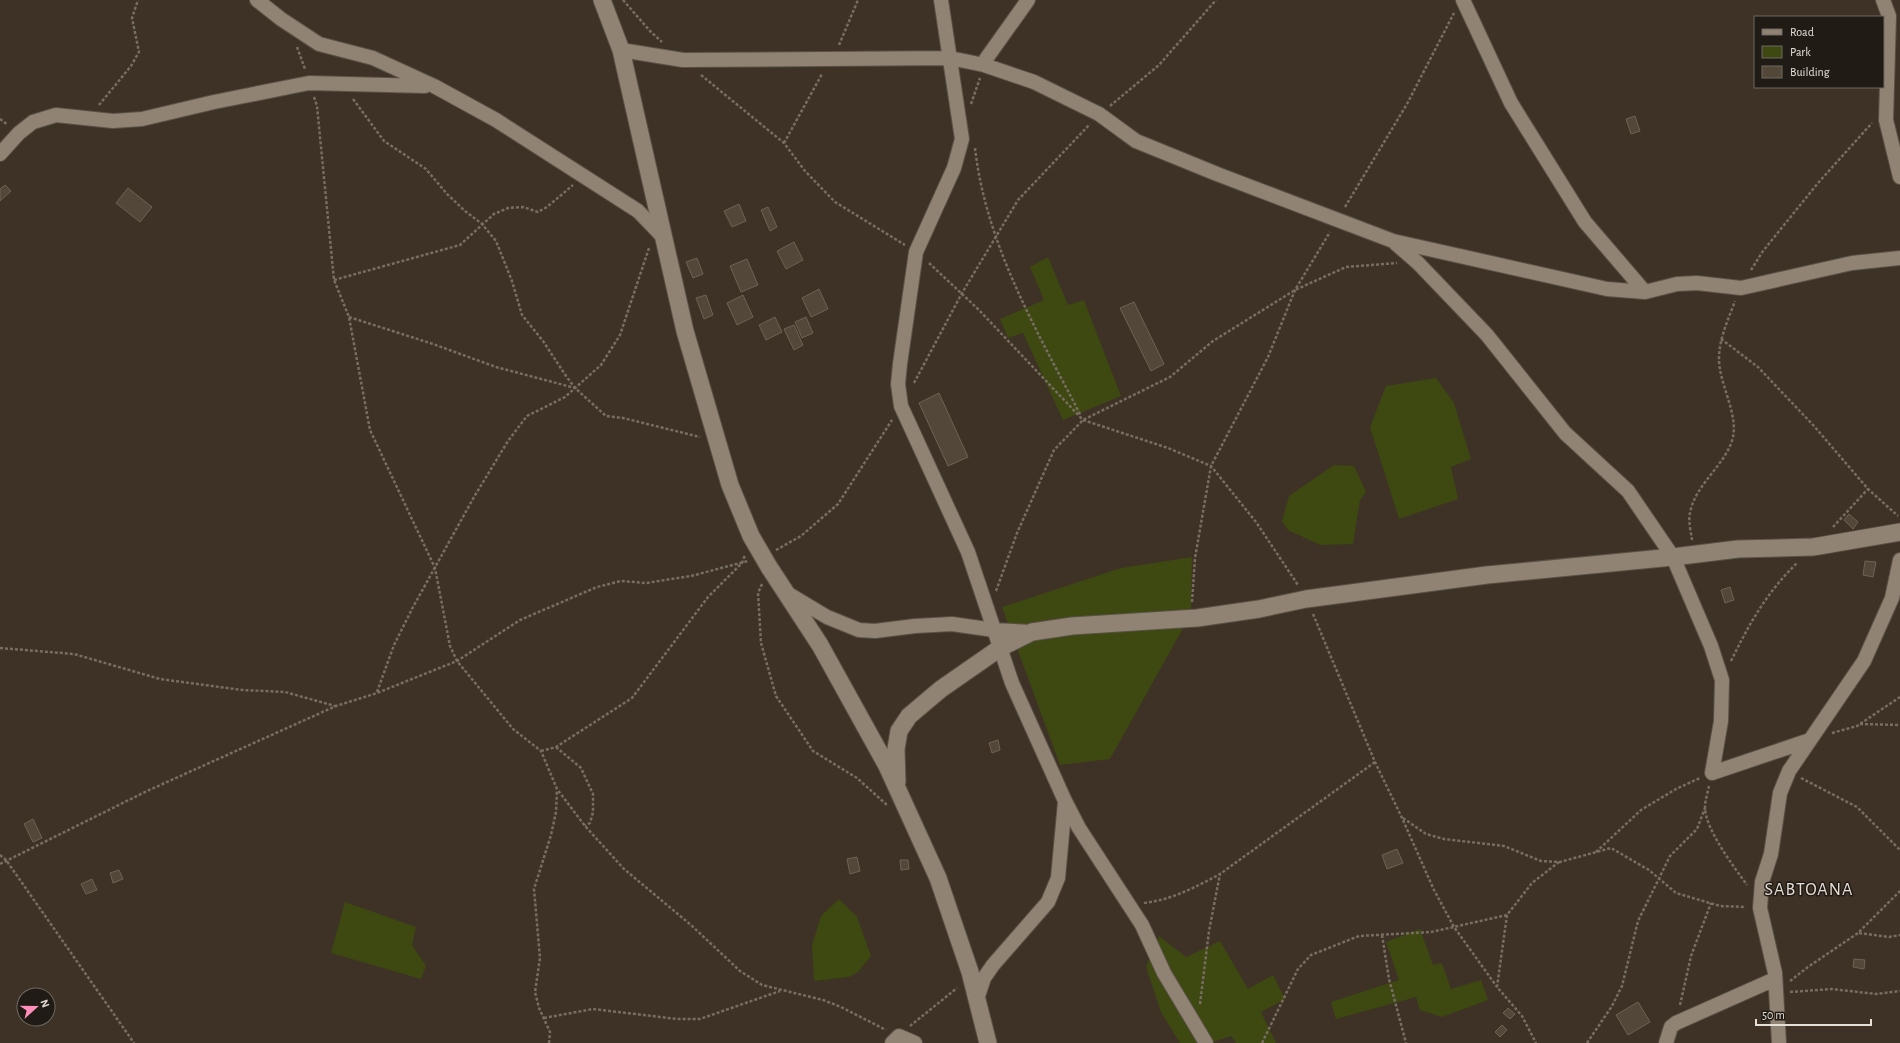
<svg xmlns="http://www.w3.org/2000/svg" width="1900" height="1043" viewBox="0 0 1900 1043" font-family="'Alegreya Sans',sans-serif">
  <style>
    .green { fill: #3e4811 }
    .building { fill: #534739; stroke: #6f6254 }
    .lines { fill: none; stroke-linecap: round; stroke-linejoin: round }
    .minor-casing { stroke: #5a5146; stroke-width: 16 }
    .tertiary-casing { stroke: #5a5146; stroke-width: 19 }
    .path { stroke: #776d62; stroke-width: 2.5; stroke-dasharray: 3 2; stroke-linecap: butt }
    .minor { stroke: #908374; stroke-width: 14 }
    .tertiary { stroke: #908374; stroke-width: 17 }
    .labels { text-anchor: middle; stroke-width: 3; stroke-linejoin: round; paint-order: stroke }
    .quarter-label { font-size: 18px; letter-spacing: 1px; fill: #e6dfd7; stroke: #201b15 }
  </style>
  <rect width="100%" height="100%" fill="#3d3225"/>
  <path class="green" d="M 1048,257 L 1068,305 L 1084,300 L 1121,396 L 1063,420 L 1023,333 L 1008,338 L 1000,319 L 1044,300 L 1030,267 Z
    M 1436,378 L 1454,403 L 1471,459 L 1451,467 L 1458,499 L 1399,519 L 1370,427 L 1386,386 Z
    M 1334,465 L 1354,466 L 1366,492 L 1360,500 L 1353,544 L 1320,545 L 1288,530 L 1282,521 L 1289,496 Z
    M 1192,557 L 1191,614 L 1110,759 L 1060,765 L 1002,607 L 1121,568 Z
    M 839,899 L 857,917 L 871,956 L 858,972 L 849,977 L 814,981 L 812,945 L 821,916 Z
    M 345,902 L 416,927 L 412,945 L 426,966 L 421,979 L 331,953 Z
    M 1420,929 L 1433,965 L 1442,963 L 1451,989 L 1481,980 L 1488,1000 L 1442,1017 L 1420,1010 L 1416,997 L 1336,1019 L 1331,1002 L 1399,980 L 1386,942 Z
    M 1159,936 L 1186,957 L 1220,941 L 1248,989 L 1273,975 L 1285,999 L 1261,1012 L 1276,1043 L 1236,1043 L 1231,1036 L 1210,1043 L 1180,1043 L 1161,1012 L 1146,967 Z"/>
  <path class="building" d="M 1635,116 L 1640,131 L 1631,134 L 1626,119 Z
    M 5,185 L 11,191 L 0,201 L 0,189 Z
    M 128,188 L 152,207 L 140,222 L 116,203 Z
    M 739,204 L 746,221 L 732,227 L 724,211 Z
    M 768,207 L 777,227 L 770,231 L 761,210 Z
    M 794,242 L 803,260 L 786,269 L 777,251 Z
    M 697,258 L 703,274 L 693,278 L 686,262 Z
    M 747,259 L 758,285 L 741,292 L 730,266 Z
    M 819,289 L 828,309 L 811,317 L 802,298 Z
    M 706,295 L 713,315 L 704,319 L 696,298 Z
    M 743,295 L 753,317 L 737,325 L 727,303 Z
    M 1134,302 L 1164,364 L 1151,371 L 1120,308 Z
    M 775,317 L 782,332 L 766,340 L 759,325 Z
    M 806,317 L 813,333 L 802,338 L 795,322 Z
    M 794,325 L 803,345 L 794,350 L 784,329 Z
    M 939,393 L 968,457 L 948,466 L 919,403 Z
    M 1849,514 L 1858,522 L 1853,529 L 1844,520 Z
    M 1865,561 L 1876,562 L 1873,577 L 1863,575 Z
    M 1730,587 L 1734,600 L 1725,603 L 1721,590 Z
    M 998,740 L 1000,750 L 992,753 L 989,743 Z
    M 33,819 L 42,838 L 33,842 L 24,824 Z
    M 1397,849 L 1403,863 L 1387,869 L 1382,855 Z
    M 857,857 L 860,871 L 850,874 L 847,859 Z
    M 900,860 L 908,860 L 909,869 L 901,870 Z
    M 119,870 L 123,879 L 113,883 L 110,873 Z
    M 92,879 L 97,890 L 86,894 L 81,884 Z
    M 1854,959 L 1865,960 L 1864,969 L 1853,967 Z
    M 1638,1002 L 1650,1022 L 1628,1035 L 1616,1015 Z
    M 1508,1008 L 1515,1014 L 1510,1019 L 1503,1013 Z
    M 1502,1025 L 1507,1030 L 1500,1037 L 1495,1032 Z"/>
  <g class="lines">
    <g class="minor-casing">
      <path id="minor" d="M 257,0 L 281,19 L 319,44 L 373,58 L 434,86 L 496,120 L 638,211 L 664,238
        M 941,0 L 962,139 L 954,168 L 916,252 L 900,364 L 898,384 L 901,406 L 968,552 L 1012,683 L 1065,801 L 1079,828 L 1142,925 L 1164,973 L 1206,1043
        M 1463,0 L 1511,103 L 1585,222 L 1645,292
        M 1883,0 L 1889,16 L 1886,120 L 1900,177
        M 621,50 L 683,60 L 950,58 L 984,65 L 1034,82 L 1099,114 L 1136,141 L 1217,174 L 1393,241 L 1607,289 L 1645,292 L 1677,284 L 1697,283 L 1741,288 L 1852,263 L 1900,258
        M 984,65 L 986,59 L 1028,0
        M 0,154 L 19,133 L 33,122 L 56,115 L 113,121 L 142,119 L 214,102 L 309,83 L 425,86
        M 1395,243 L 1418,263 L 1487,335 L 1565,433 L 1628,491 L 1673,557 L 1711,646 L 1722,680 L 1721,721 L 1712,773 L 1810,740
        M 787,593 L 827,617 L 859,630 L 875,631 L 915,626 L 952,624 L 994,630 L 1032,632
        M 977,999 L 984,978 L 993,965 L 1048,902 L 1058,878 L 1065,802
        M 892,1043 L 899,1036 L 915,1043
        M 1666,1043 L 1671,1027 L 1676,1023 L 1775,979
        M 1779,1043 L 1775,973 L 1760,908 L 1762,882 L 1771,854 L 1780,793 L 1789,771 L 1864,661 L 1892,598 L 1900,560"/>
    </g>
    <g class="tertiary-casing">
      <path id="tertiary" d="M 602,0 L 621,50 L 685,331 L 730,485 L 751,536 L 769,567 L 820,645 L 887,766 L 938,878 L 970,972 L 988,1043
        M 897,782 L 896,749 L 899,731 L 909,716 L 941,689 L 1000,648 L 1032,632 L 1072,626 L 1197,618 L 1259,609 L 1306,599 L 1487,575 L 1673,557 L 1738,549 L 1813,547 L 1900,532"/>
    </g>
    <path class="path" d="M 623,0 L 650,31 L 662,42
      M 839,45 L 858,0
      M 297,47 L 305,69
      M 701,75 L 784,143 L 805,171 L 835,202 L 905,245
      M 314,97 L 317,106 L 334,280 L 349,317 L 370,430 L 435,568 L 450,646 L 457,661 L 513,729 L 541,751 L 557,789 L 585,826 L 624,869 L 691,925 L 740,971 L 762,985 L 823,1000 L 841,1007 L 886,1030
      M 353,99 L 384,141 L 426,169 L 447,194 L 465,211 L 482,224 L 496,241 L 512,281 L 522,315 L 543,341 L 566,376 L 575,388 L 606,416 L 623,418 L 700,437
      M 971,104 L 980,78
      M 99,105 L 131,66 L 139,52 L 132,18 L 138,0
      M 1110,106 L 1159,65 L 1216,0
      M 0,119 L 8,125
      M 784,143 L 822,74
      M 975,148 C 986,245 1037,331 1081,416
      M 1345,207 L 1407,104 L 1454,13
      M 929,263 L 978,309 L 1083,420 L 1168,448 L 1211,466 L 1256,522 L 1298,585
      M 1751,270 L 1763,251 L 1818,183 L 1872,123
      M 334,280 L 460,245 L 494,214 L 508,208 L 523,207 L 538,212 L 547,207 L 573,185
      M 349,317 L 433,344 L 496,367 L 575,388
      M 1721,339 L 1758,367 L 1814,426 L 1868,489 L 1898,516
      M 914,383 L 962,293 L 1018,200 L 1090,124
      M 1833,527 L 1868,489
      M 1692,540 C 1691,532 1688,521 1690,513 C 1695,484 1727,464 1733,437 C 1738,413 1719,383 1719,359 C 1719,339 1728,320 1735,301
      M 776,550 L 801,536 L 838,504 L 892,420
      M 762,584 L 758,593 L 761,643 L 776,696 L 813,751 L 857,778 L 887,805
      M 996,591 L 1017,533 L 1054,450 L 1083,420 L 1170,377 L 1213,341 L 1295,290 L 1346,267 L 1397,263
      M 1192,602 L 1195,558 L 1211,466 L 1268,357 L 1295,290 L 1330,232
      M 1313,614 L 1375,762 L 1402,818 L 1434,890 L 1454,927 L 1497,987
      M 0,648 L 74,654 L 160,679 L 242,690 L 285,692 L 335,706
      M 1731,661 C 1749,624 1767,592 1797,563
      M 377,692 L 394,645 L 413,607 L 474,497 L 508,441 L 527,416 L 565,397 L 601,365 L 620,335 L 649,248
      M 1860,724 L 1900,725
      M 1832,733 L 1857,726 L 1900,697
      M 556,747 L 581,768 L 593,794 L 593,812 L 590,823 L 585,826
      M 541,751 L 556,747 L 632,698 L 708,597 L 742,563 L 745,555
      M 1801,778 L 1857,807 L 1900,850
      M 1709,786 C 1708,792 1705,800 1705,807 C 1705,829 1734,867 1747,885
      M 1403,818 L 1426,834 L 1444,839 L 1504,846 L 1541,861 L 1560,862 L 1611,848 L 1649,870 L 1676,893 L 1720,906 L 1746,907
      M 1596,852 L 1641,810 L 1676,789 L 1700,778
      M 0,855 L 6,860 L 134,1043
      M 0,864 L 147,791 L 336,706 L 377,693 L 457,661 L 520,620 L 597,587 L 621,581 L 646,583 L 691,576 L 748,561
      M 1144,903 C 1171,900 1196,887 1220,874 L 1375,762
      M 1507,915 L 1497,987 L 1522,1016 L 1536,1043
      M 1859,933 L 1889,937 L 1900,935
      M 1382,935 L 1389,979 L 1406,1043
      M 1790,981 L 1808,967 L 1858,933 L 1900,891
      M 1790,992 L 1832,989 L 1876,994 L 1900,991
      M 1200,1004 L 1209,931 L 1220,874
      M 1680,1005 L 1691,956 L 1711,903
      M 544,1018 L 593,1009 L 677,1019 L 700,1019 L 780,991
      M 910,1026 L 957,988
      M 549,1043 L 550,1032 L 539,1008 L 535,992 L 540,958 L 534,889 L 551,835 L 556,812 L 557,790
      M 1262,1043 L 1298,969 L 1311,955 L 1359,936 L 1431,932 L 1507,915 L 1532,883 L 1559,862
      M 1587,1043 L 1612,1006 L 1622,986 L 1638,921 L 1670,856 L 1697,829 L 1705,808"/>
    <use href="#minor" class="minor"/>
    <use href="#tertiary" class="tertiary"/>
  </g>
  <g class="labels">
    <g class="quarter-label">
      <text x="1809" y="895">SABTOANA</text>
    </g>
  </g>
  <rect x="1754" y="16" width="130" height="72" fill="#201b15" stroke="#6f6963"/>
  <rect x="1762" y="29" width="20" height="6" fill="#908374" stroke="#6f6963"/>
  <text x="1790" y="36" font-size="12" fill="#e6dfd7">Road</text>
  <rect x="1762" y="46" width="20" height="12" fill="#3e4811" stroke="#6f6963"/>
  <text x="1790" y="56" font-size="12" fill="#e6dfd7">Park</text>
  <rect x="1762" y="66" width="20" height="12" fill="#534739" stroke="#6f6963"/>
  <text x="1790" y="76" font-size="12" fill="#e6dfd7">Building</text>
  <g transform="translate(36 1007) rotate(69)"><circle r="19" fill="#201b15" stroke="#6f6963"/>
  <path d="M0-3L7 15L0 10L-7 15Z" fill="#ff8eba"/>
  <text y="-6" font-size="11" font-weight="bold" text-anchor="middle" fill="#e6dfd7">N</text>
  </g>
  <path d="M1756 1019v6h115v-6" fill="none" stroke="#e6dfd7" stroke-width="2"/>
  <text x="1762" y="1019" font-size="12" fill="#e6dfd7" stroke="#201b15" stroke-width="3" paint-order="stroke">50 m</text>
</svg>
